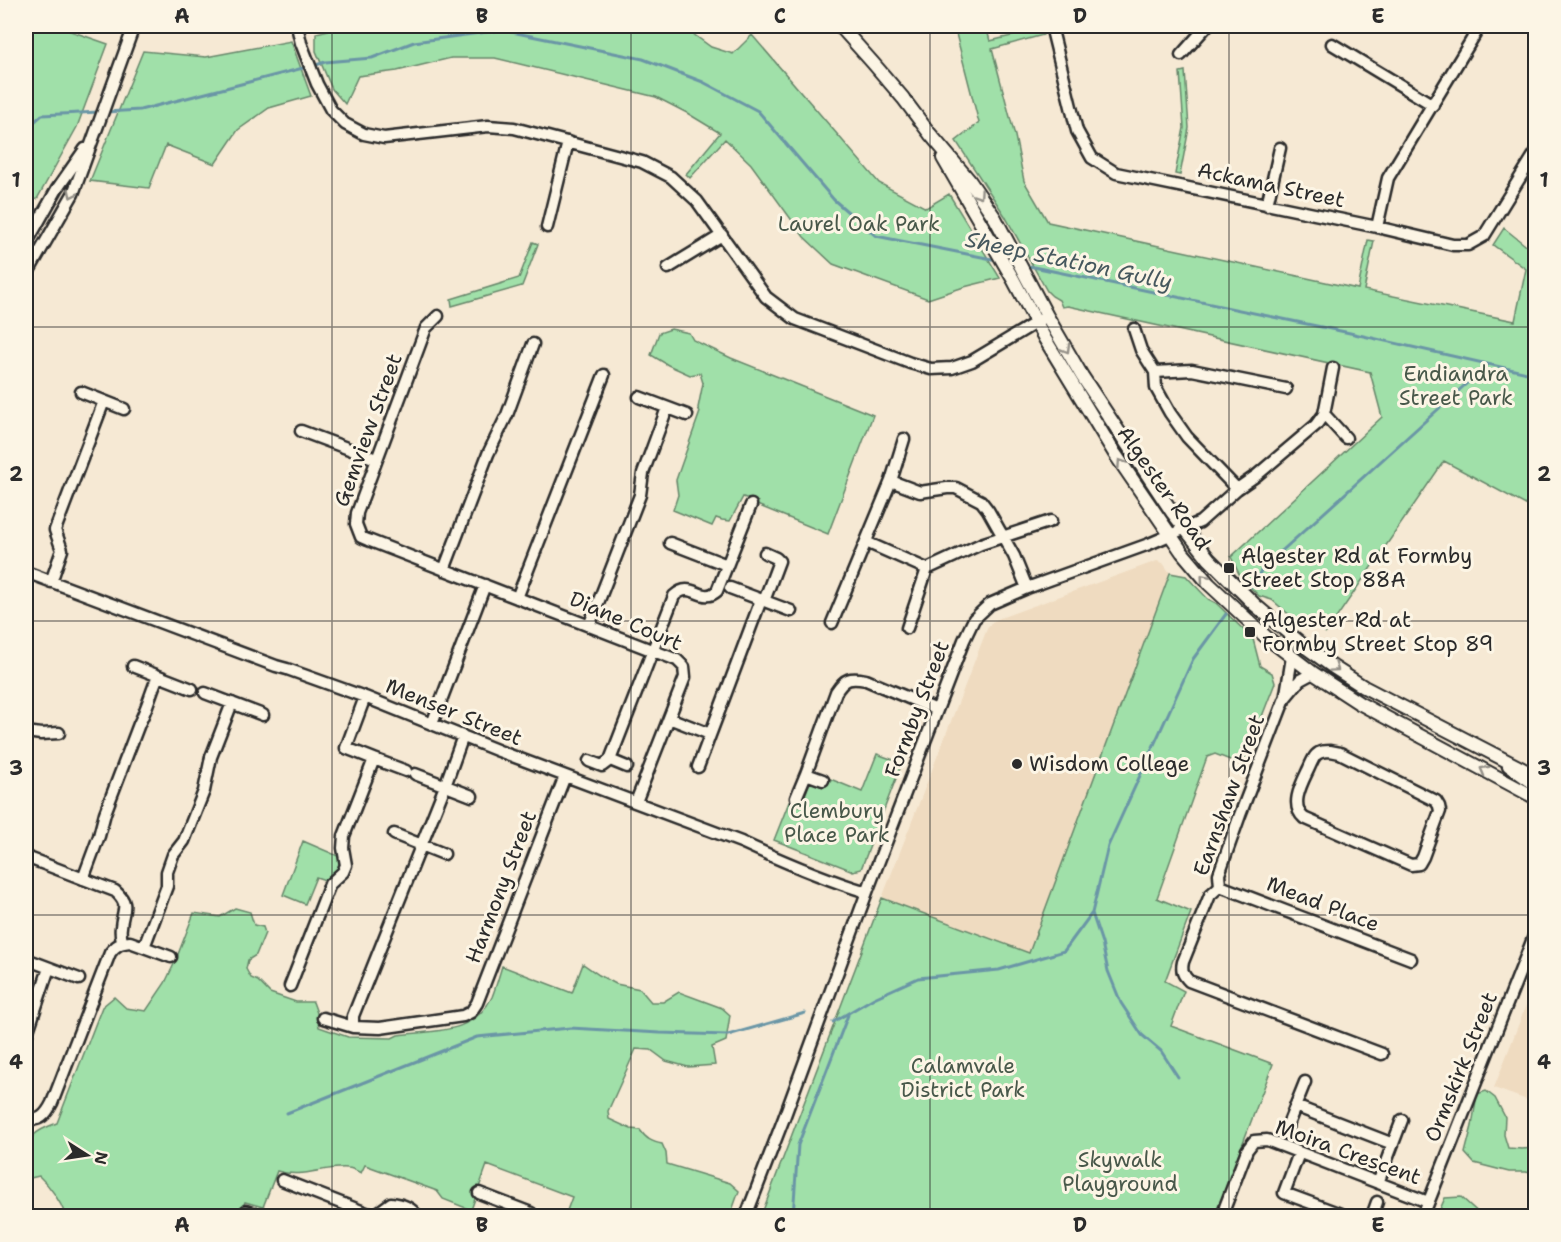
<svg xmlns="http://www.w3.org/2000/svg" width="1561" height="1242" viewBox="0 0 1561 1242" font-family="'Shantell Sans',sans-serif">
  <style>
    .built { fill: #efdbc0 }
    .green { fill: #a0e0a9; stroke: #66866a; stroke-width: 1.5 }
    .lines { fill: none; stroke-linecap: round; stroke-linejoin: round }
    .stream { stroke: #6b96a6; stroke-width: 3 }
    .minor-casing { stroke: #2b2b2b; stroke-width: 15 }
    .major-casing { stroke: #2b2b2b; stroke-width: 16 }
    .minor { stroke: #fcf5e5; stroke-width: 10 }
    .major { stroke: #fcf5e5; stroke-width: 12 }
    .oneway { stroke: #949088 }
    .grid { fill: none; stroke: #2b2b2b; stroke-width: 1.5; stroke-opacity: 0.55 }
    .poi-dot { fill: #2b2b2b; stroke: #fcf5e5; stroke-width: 2 }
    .labels { text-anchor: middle; stroke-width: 6; stroke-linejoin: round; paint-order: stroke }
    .street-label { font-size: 21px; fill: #2b2b2b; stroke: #fcf5e5 }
    .park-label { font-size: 21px; fill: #48584a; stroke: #fcf5e5 }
    .poi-label { font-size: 21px; fill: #2b2b2b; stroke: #fcf5e5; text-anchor: start }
    .water-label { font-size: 22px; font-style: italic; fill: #46585e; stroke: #fcf5e5 }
    .neatline { fill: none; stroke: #2b2b2b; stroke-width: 2 }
    .grid-label { font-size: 20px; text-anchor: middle; font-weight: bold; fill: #2b2b2b }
  </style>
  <rect width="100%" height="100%" fill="#f6e9d4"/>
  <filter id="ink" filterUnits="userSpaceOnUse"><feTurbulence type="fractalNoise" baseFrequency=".0167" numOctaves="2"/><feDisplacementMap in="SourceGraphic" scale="12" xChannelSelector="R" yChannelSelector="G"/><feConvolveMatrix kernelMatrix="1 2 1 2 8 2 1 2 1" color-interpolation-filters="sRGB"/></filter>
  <g filter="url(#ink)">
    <path class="built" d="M 1157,561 L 1163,563 L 1170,573 L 1029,953 L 882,898 L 987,629 L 992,622 L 1000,618 Z
      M 1535,982 L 1535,1103 L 1494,1088 Z"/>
    <path class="green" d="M 26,26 L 56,26 L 108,44 L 77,127 L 37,199 L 26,200 Z
      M 345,26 L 626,26 L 653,32 L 682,26 L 711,47 L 733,54 L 752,35 L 879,183 L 926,208 L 949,194 L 1000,278 L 964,287 L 928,299 L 833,264 L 804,237 L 751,164 L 725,139 L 690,178 L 686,174 L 720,133 L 687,113 L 656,97 L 495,58 L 451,58 L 397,71 L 358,76 L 345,104 L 332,89 L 316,51 L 316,33 Z
      M 954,26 L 986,26 L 990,41 L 1041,29 L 1043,35 L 992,49 L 1015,136 L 1024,181 L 1048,222 L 1358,289 L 1368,240 L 1374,241 L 1364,290 L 1515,321 L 1526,269 L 1493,245 L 1504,228 L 1535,253 L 1535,510 L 1444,461 L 1326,633 L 1311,622 L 1306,629 L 1272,600 L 1259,596 L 1241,578 L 1231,557 L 1382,417 L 1370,372 L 1068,306 L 1062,307 L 1059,300 L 1052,296 L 1047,291 L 1005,216 L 956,141 L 979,123 Z
      M 291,41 L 311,96 L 269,108 L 238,130 L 215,164 L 166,145 L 149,188 L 90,181 L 143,51 L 206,57 Z
      M 1185,71 L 1189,128 L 1180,175 L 1175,174 L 1184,128 L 1180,72 Z
      M 533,242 L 538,244 L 522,286 L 452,306 L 451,299 L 519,278 Z
      M 671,329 L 689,333 L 693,340 L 731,358 L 873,415 L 828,534 L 757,505 L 758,502 L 743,497 L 730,521 L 722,520 L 716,518 L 712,526 L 673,510 L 678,495 L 676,480 L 700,412 L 698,408 L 703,383 L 700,373 L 690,375 L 668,365 L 651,355 L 659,333 Z
      M 1170,573 L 1186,576 L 1208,599 L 1216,603 L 1253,639 L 1260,666 L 1272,673 L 1275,683 L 1243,765 L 1215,754 L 1207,757 L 1157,898 L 1191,912 L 1165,981 L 1184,991 L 1171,1026 L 1273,1064 L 1215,1216 L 761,1216 L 882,898 L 1029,953 Z
      M 877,754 L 902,763 L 861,869 L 853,871 L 774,840 L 789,802 L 801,806 L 810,782 L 824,787 L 828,778 L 862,792 Z
      M 303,841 L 338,856 C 341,868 336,875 325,880 L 316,877 L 305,904 L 283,895 Z
      M 235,908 L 250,912 L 254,925 L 263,927 L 265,933 L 256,955 L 248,960 L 246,969 L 251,978 L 258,981 L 270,993 L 296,1002 L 313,1002 L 317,1013 L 319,1027 L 348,1037 L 392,1038 L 398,1035 C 435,1030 473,1035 492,997 C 496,987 499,976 502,966 L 572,993 L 583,964 L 599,975 L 616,984 L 640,989 L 651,1002 L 663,1002 L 679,992 L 722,1008 L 730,1015 L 726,1041 L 712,1047 L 715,1065 L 688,1067 L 666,1061 L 651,1050 L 636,1049 L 608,1111 L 609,1119 L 631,1129 L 640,1130 C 646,1139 652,1142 662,1144 L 666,1153 L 667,1164 L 730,1183 L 739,1191 L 730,1216 L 565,1216 L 572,1197 L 487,1165 L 471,1210 L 443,1199 L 437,1191 L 365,1165 L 361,1173 C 357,1171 352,1168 348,1168 C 323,1166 303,1179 277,1171 L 263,1207 L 245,1202 L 239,1216 L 66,1216 C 60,1201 51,1187 39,1176 L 26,1179 C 26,1167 26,1144 34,1135 C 40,1129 49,1126 57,1123 L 102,1007 L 114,997 L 126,1008 L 146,1011 L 165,983 L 175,962 L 194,913 L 220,917 Z
      M 1486,1091 L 1495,1098 L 1505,1117 L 1504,1135 L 1508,1148 L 1522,1149 L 1534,1148 L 1535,1146 L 1535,1174 L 1526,1172 L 1509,1172 L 1474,1163 L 1465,1153 L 1472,1126 L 1477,1094 Z
      M 1461,1197 L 1481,1215 L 1485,1216 L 1437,1216 L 1445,1198 Z"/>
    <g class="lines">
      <path class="stream" d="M 313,66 L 325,62 L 372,58 L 414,42 L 502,30 L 643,59 L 703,82 L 758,111 L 834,200 L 876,236 L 997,260
        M 106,112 L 140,110 L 307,67
        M 26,129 L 42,115 L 99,112
        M 1024,265 L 1350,333 L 1536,375
        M 1251,586 L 1263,568 L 1487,365
        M 1092,913 L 1102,943 L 1108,971 L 1121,1003 L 1142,1035 L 1161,1051 L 1178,1077
        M 833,1022 L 874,998 L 918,978 L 999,970 L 1064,951 L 1092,913 L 1108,846 L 1193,659 L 1226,614
        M 287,1113 L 477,1037 L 570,1028 L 660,1033 L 728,1035 L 805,1013
        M 793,1216 L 798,1145 L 848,1015"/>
      <g class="minor-casing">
        <path id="minor" d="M 297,26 L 301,43 L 317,84 L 331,110 L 345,124 L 364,134 L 384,138 L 488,126 L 514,128 L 642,162 L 671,177 L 697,201 L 766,297 L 795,319 L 910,363 L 931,369 L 952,368 L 972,361 L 1042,319
          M 1051,26 L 1077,131 L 1092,158 L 1116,173 L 1377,227 L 1453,245 L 1468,245 L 1484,236 L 1536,152
          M 1332,44 L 1433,105
          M 1181,55 L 1207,26
          M 1267,205 L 1280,148
          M 547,227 L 568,142
          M 1377,227 L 1388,178 L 1480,26
          M 26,244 L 57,189 L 85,149
          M 668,268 L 722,235
          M 26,276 L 73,194 L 134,26
          M 438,316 L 426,328 L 357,513 L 356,524 L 361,537 L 368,540 L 677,660 L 684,667 L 685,677 L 636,802
          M 1134,329 L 1141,350 L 1155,372 L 1156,388 L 1170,413 L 1187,437 L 1237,489
          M 1155,372 L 1192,370 L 1286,389
          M 81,392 L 124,409
          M 639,397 L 687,415
          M 1324,414 L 1346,438
          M 301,431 L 376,459
          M 891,481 L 920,492 L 947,488 L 956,488 L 981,501 L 988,510 L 1014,556 L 1027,588
          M 866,542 L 927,569
          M 670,543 L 727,565
          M 444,570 L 488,454 L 507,415 L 533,344
          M 26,572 L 276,666 L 287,669 L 365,697 L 499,751 L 741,842 C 782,861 824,879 867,892
          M 51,582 L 62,550 L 55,530 L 104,401
          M 730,588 L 791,611
          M 517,598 L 604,375
          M 764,601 L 779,561 L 776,558 L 765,553
          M 832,623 L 891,481 L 904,439
          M 589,626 L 640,495 L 643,473 L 667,408
          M 907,628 L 927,569 L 981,544 L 1051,521
          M 133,666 L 192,689
          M 1313,673 L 1300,680 L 1285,698 L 1240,815 L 1219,874 L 1220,886 L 1210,895 L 1183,962 C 1181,971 1183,975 1189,981 L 1382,1054
          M 205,693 L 263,715
          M 1286,694 L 1292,657
          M 669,718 L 710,734
          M 432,724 L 485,585
          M 26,732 L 41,734 L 59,733
          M 1330,751 L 1340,753 L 1436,801 L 1439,806 L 1440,811 L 1423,857 L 1419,864 L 1411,865 L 1304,818 C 1289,805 1302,783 1309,768 C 1311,764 1313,758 1316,755 C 1320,751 1325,751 1330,751 Z
          M 374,759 L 406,771
          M 610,760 L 627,767
          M 589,761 L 602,766 L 610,760 L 674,596 C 692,579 701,605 717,591 L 751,505
          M 1508,766 L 1536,786
          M 698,767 L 761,600
          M 415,774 L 472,796
          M 806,774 L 836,692 C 845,678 850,677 866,680 L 937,710
          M 796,798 L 806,774 L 823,780
          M 394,834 L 444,854
          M 26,857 L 115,891 C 131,905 122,910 121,927 C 120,932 121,937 122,942
          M 83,879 L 99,836 L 105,813 L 139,724 C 147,709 151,692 158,676
          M 1220,886 L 1411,959
          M 144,947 L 167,886 L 167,872 L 173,855 L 184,841 L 204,791 L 211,757 L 232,703
          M 26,959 L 79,979
          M 290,986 L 330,884 L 343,872 L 346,865 L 343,848 L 344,836 L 374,759 L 346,748 L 365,697
          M 323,1018 L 353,1027 L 380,1028 L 463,1016 L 471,1012 L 477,1003 L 565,776
          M 353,1027 L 353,1016 L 445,786 L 463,736
          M 26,1037 L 49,968
          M 1295,1106 L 1393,1144
          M 26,1118 C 39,1123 46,1115 52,1103 L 110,953 C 116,945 120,943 130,942 L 171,957
          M 1285,1132 L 1305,1082
          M 1299,1153 L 1284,1193 L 1346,1216
          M 282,1180 L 369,1214 L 376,1214 L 391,1203 C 402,1204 411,1207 417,1216
          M 1378,1183 L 1402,1120
          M 479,1193 L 531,1213 L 530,1216
          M 1225,1207 L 1247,1150 L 1254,1141 L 1267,1140 L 1428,1202
          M 246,1211 L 261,1216
          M 746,1216 L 784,1118 L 867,892 L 964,640 L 974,619 L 990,604 L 1027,588 L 1149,544 L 1200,522 L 1237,489 L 1257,475 L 1316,425 L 1324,414 L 1333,368
          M 1372,1216 L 1377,1202
          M 1423,1216 L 1536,931"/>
      </g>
      <g class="major-casing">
        <path id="major" d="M 840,26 L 873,63 L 903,98 L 930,134 L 969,180 L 995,218 L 1047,316 L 1082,376 L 1172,512 L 1209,559 L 1255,605 L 1304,646 L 1333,667 L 1364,687 L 1536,776
          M 943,158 L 1013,279 L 1045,339 L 1115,454 L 1182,552 L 1209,584 L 1266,637 L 1313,673 L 1359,703 L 1536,798"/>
      </g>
      <use href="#minor" class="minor"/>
      <use href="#major" class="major"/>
    </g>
    <defs><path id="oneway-chevron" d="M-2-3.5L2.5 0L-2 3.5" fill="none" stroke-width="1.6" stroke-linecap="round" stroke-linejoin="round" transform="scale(1.5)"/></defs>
    <g class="oneway">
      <use href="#oneway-chevron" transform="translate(72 194) rotate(115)"/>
      <use href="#oneway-chevron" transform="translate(979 195) rotate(56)"/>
      <use href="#oneway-chevron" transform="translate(1066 349) rotate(60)"/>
      <use href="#oneway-chevron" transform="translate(1121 463) rotate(-124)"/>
      <use href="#oneway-chevron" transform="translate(1204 578) rotate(-131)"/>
      <use href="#oneway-chevron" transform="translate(1335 668) rotate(34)"/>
      <use href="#oneway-chevron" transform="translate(1484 770) rotate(-151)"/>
    </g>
  </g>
  <path class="grid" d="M 332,26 L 332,1216M 631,26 L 631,1216M 930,26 L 930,1216M 1229,26 L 1229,1216M 26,327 L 1536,327M 26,621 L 1536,621M 26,915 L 1536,915"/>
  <g class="poi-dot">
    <rect x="1223" y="562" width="12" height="12" rx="3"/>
    <rect x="1244" y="626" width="12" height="12" rx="3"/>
    <circle cx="1017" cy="764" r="6"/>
  </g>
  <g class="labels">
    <g class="street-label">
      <text transform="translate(1271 185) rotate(12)" y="7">Ackama Street</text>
      <text transform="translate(368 430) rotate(-70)" y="7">Gemview Street</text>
      <text transform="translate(1164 488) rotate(55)" y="7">Algester Road</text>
      <text transform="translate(626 621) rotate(23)" y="7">Diane Court</text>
      <text transform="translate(917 709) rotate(-69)" y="7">Formby Street</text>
      <text transform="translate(454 712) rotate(22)" y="7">Menser Street</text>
      <text transform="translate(1229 795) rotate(-70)" y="7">Earnshaw Street</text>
      <text transform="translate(501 887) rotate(-69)" y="7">Harmony Street</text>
      <text transform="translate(1323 904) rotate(21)" y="7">Mead Place</text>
      <text transform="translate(1461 1067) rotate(-68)" y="7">Ormskirk Street</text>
      <text transform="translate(1348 1152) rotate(20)" y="7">Moira Crescent</text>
    </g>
    <g class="park-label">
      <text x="859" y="231">Laurel Oak Park</text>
      <text x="1456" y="381">Endiandra<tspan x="1456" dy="24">Street Park</tspan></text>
      <text x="837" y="818">Clembury<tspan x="837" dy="24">Place Park</tspan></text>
      <text x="963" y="1073">Calamvale<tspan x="963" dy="24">District Park</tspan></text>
      <text x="1120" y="1167">Skywalk<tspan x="1120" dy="24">Playground</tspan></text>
    </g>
    <g class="poi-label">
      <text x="1241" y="563">Algester Rd at Formby<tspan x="1241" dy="24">Street Stop 88A</tspan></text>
      <text x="1262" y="627">Algester Rd at<tspan x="1262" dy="24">Formby Street Stop 89</tspan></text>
      <text x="1029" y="771">Wisdom College</text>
    </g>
    <g class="water-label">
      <text transform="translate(1069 260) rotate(12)" y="8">Sheep Station Gully</text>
    </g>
  </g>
  <rect width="1561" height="1242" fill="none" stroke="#fcf5e5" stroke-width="66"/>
  <g transform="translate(87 1155) rotate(102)" stroke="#fcf5e5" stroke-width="4.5" paint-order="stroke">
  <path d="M0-4.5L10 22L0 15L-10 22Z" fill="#2b2b2b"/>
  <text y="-9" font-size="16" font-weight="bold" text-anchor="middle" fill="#2b2b2b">N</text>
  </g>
  <rect x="33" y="33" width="1495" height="1176" class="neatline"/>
  <g class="grid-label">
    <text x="182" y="23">A</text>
    <text x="482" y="23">B</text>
    <text x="780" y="23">C</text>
    <text x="1080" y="23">D</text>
    <text x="1378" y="23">E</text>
    <text x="16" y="187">1</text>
    <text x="1544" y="187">1</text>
    <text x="16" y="481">2</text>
    <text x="1544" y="481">2</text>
    <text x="16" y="775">3</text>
    <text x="1544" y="775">3</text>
    <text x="16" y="1069">4</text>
    <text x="1544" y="1069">4</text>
    <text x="182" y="1232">A</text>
    <text x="482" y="1232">B</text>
    <text x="780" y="1232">C</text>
    <text x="1080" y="1232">D</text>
    <text x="1378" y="1232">E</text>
  </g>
</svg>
